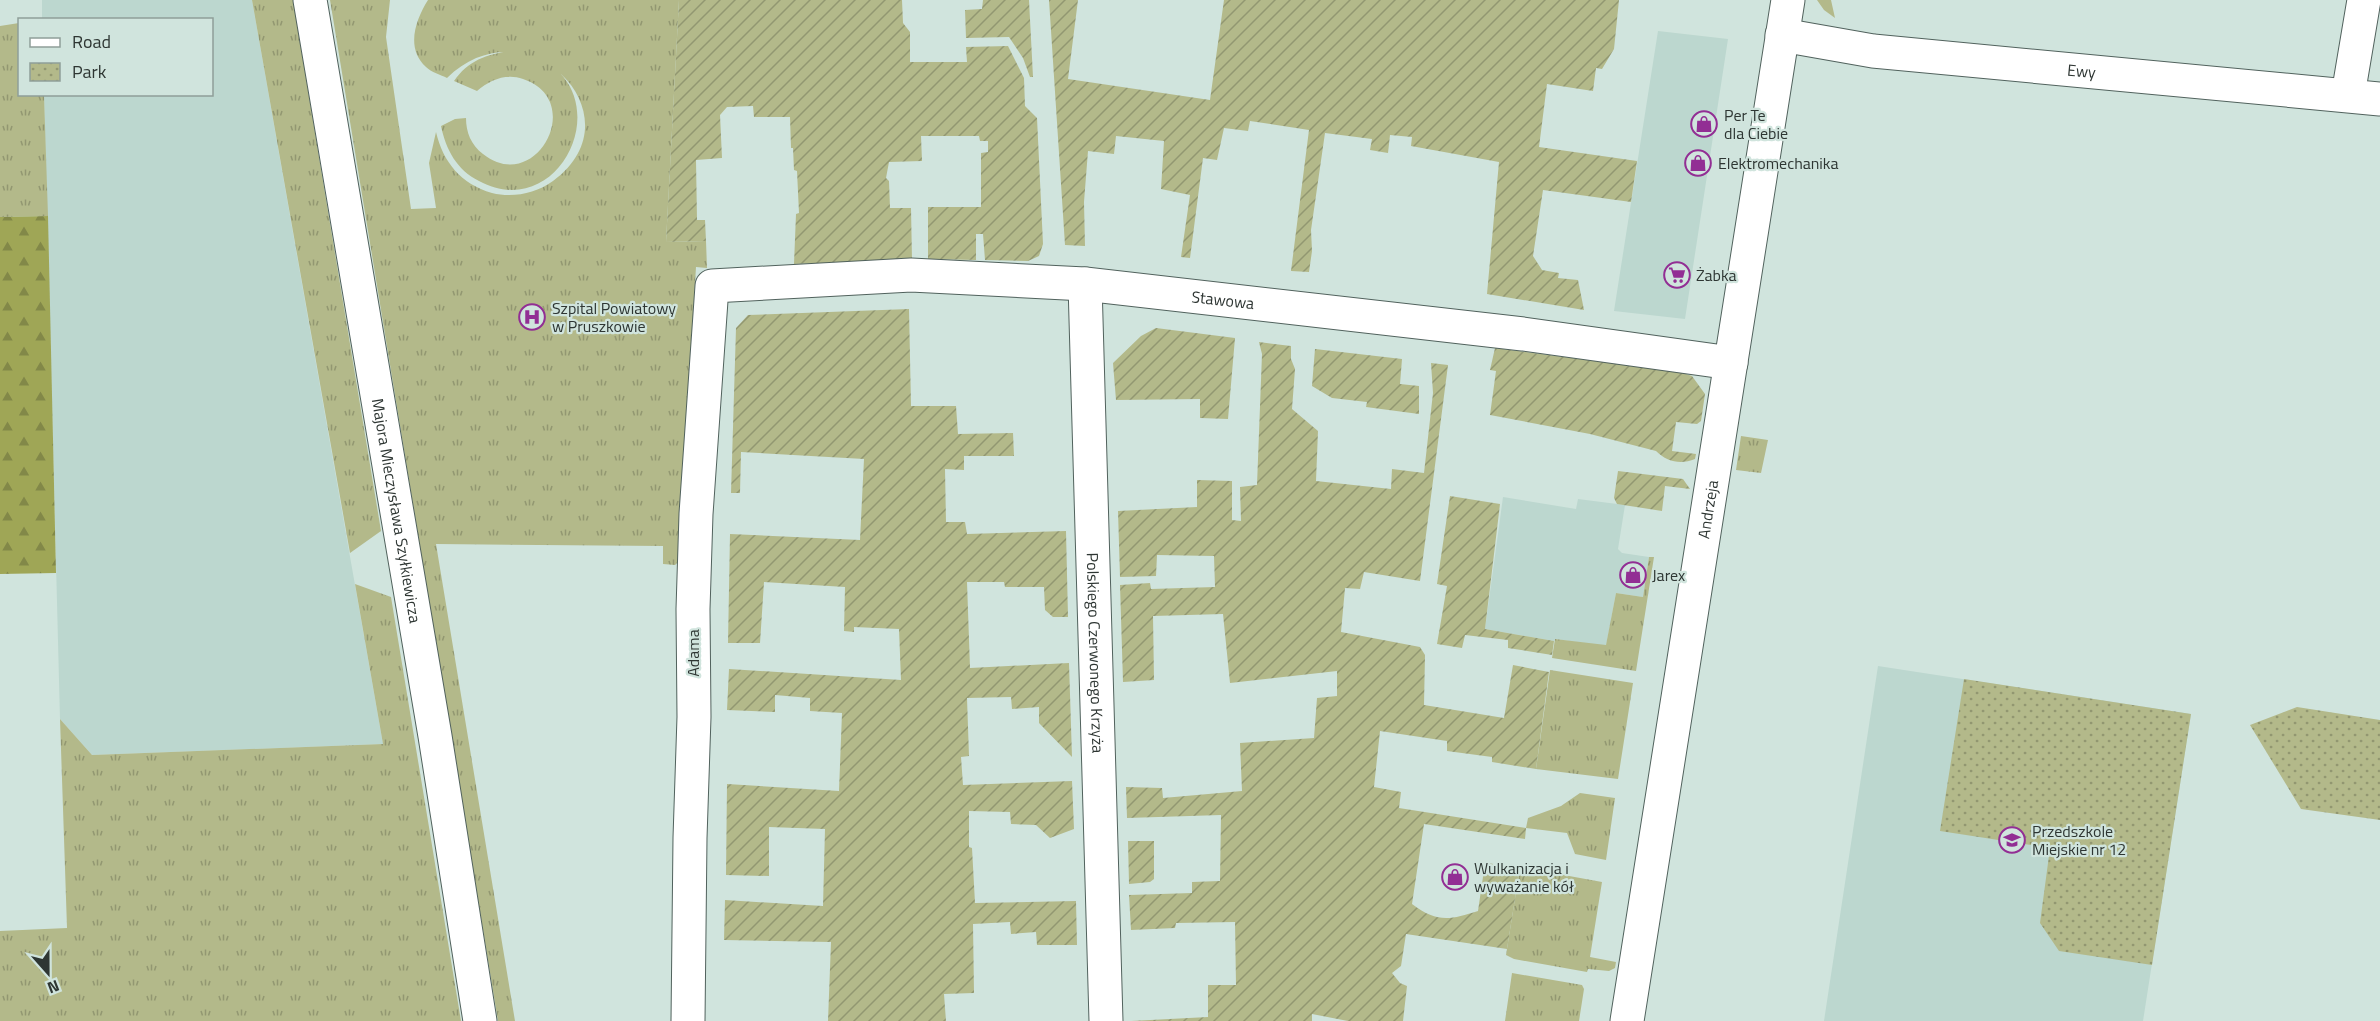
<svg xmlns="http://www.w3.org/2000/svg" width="2380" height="1021" viewBox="0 0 2380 1021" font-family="'Titillium Web',sans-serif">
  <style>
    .built { fill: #bcd7cf }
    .grass { fill: url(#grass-tufts) }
    .forest { fill: url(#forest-firs) }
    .park { fill: url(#park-dots) }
    .garden { fill: url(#garden-furrows) }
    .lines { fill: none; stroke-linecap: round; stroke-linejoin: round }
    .street-casing { stroke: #51625d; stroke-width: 35 }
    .street { stroke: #fff; stroke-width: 33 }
    .labels { text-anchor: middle; stroke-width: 4.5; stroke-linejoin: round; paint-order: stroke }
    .street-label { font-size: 16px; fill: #2e3633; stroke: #d0e4dd }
    .poi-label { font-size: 16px; fill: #2e3633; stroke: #d0e4dd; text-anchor: start }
  </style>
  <defs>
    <pattern id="grass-tufts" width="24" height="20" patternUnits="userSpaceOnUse" patternTransform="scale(1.5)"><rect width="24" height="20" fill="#b3b98a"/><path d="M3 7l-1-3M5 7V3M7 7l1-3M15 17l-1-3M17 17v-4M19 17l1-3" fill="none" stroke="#929771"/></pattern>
    <pattern id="forest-firs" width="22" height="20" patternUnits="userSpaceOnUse" patternTransform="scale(1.5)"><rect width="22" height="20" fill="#9fa656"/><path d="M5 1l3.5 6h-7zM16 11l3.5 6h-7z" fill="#828848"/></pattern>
    <pattern id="park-dots" width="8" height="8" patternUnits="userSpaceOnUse" patternTransform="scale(1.5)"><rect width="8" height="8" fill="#b3b98a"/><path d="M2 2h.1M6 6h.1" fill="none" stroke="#929771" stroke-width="1.8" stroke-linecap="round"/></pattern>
    <pattern id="garden-furrows" width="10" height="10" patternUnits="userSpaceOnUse" patternTransform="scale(1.5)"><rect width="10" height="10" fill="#b3b98a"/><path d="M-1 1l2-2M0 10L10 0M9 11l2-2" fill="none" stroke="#929771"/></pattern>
  </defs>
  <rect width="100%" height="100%" fill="#d0e4dd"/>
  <path class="built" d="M 42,0 L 252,0 L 383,744 L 92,755 L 60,719 L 44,95 L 212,94 L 212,20 L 42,19 Z
    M 1658,31 L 1728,39 L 1685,319 L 1614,311 Z
    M 1503,497 L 1576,509 L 1578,499 L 1625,505 L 1618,549 L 1622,553 L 1649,557 L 1643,597 L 1616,593 L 1606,646 L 1555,639 L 1554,641 L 1485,629 Z
    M 1878,666 L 2191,714 L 2143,1021 L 1824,1021 Z"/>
  <path class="grass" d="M 252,0 L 293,0 L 381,531 L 350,553 Z
    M 330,0 L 390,0 L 386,37 L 411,209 L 436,208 L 429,163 L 436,132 C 443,162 461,184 492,193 C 512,198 535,194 553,181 C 642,116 526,0 447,78 C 441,75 431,72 426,67 C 405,48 416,19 428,0 L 679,0 L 666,242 L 706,241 L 707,268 L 696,267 L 678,562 L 675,565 L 663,564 L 663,546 L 436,544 L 515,1021 L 498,1021 Z
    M 1817,0 L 1831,0 L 1835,18 L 1824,10 Z
    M 19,23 L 20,94 L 44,95 L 48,216 L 0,217 L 0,26 Z
    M 517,51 C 629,75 567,228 479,181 C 457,170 446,150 441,126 L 455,119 L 466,118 C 466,132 471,145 483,154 C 536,196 587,100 523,79 C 506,73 490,80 477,91 L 454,81 C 469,59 491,52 517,51 Z
    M 1741,436 L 1768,440 L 1761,473 L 1736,470 Z
    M 1649,557 L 1654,557 L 1636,671 L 1552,658 L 1555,639 L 1606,645 L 1616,593 L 1643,597 Z
    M 355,584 L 391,597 L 461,1021 L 0,1021 L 0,931 L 67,928 L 60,719 L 92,755 L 383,744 Z
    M 1550,670 L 1633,683 L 1618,779 L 1536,769 Z
    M 1580,793 L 1615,798 L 1606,860 L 1575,854 L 1567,833 L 1526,828 L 1528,818 L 1561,806 Z
    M 1520,867 L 1602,882 L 1590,957 L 1616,962 L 1615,968 L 1609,971 L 1588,969 L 1587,972 L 1514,959 L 1506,955 Z
    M 1512,973 L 1582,985 L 1584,989 L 1579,1021 L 1505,1021 Z"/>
  <path class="forest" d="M 48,216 L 56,573 L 0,574 L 0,217 Z"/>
  <path class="park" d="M 1964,679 L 2191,714 L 2152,965 L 2059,951 L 2040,923 L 2050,848 L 1940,831 Z
    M 2297,707 L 2380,720 L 2380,820 L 2301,809 L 2250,725 Z"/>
  <path class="garden" d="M 679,0 L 902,0 L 903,23 L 910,32 L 910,62 L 967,62 L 966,47 L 1008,46 L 1024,78 L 1025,106 L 1037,118 L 1043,244 L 1039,256 L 1028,261 L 985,260 L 983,234 L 976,234 L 976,260 L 928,259 L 928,207 L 981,207 L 981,153 L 988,152 L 988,141 L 980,141 L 979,136 L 921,136 L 922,161 L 889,162 L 886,178 L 889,181 L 890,208 L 911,208 L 912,260 L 794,264 L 796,214 L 799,213 L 797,171 L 794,170 L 793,148 L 791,148 L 790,117 L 754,117 L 753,106 L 727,107 L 720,115 L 722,158 L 696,160 L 697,220 L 705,220 L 706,241 L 666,242 Z
    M 983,0 L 1029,0 L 1033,77 L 1030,77 L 1023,58 L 1009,37 L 966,38 L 965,10 L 982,9 Z
    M 1049,0 L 1078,0 L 1068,79 L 1210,100 L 1224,0 L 1619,0 L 1614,49 L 1602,69 L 1596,68 L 1593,91 L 1547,84 L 1539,147 L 1637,161 L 1631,202 L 1543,190 L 1533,256 L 1542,270 L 1559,273 L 1558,278 L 1578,280 L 1584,310 L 1487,294 L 1499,162 L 1411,146 L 1412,137 L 1390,135 L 1388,153 L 1370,150 L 1372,139 L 1325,133 L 1311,230 L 1312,251 L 1309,272 L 1291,271 L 1309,130 L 1250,121 L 1248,131 L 1224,128 L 1217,160 L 1203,158 L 1190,258 L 1181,257 L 1190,195 L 1161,189 L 1164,141 L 1116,136 L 1114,154 L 1088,151 L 1084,202 L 1085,246 L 1065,245 Z
    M 909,309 L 911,406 L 956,406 L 958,434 L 1013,433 L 1014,456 L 964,456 L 964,470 L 945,469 L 946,522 L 965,522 L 967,534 L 1066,531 L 1068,617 L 1053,617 L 1045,610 L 1044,587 L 1005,587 L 1004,582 L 967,582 L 970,668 L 1069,663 L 1072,757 L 1039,723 L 1039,707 L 1012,709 L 1011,697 L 967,698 L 969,756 L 961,757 L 963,785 L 1072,781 L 1074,829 L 1050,838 L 1036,825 L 1011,824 L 1010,812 L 969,811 L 969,847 L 972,848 L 975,903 L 1076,901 L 1077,945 L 1037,945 L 1036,932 L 1011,934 L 1010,922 L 973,924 L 974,993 L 944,994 L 946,1021 L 828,1021 L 831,942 L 724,940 L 725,900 L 823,906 L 825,829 L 769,827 L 769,876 L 726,875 L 727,784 L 839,791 L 842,713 L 810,711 L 810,698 L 775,695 L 775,712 L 727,710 L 729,669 L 901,680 L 899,629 L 854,627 L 854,632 L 844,631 L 845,587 L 764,582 L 760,643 L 728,643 L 730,534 L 860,540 L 864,459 L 741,452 L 740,493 L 731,493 L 736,328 L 748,315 Z
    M 1156,328 L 1235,338 L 1228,419 L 1200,418 L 1200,399 L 1116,400 L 1113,363 L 1141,336 Z
    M 1259,342 L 1291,346 L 1291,359 L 1295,369 L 1292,409 L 1318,431 L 1316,481 L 1391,489 L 1392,469 L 1424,473 L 1433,393 L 1431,363 L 1448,365 L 1420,581 L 1364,572 L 1360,589 L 1345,588 L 1341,632 L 1420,647 L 1425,655 L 1424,705 L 1504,718 L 1513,665 L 1549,672 L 1536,769 L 1492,762 L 1492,757 L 1447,751 L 1447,741 L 1380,731 L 1374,787 L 1401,792 L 1399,808 L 1526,828 L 1525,839 L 1424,824 L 1412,904 C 1437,923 1450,920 1478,911 L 1485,863 L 1520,867 L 1507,949 L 1406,934 L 1401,966 L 1392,973 L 1400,983 L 1407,986 L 1403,1021 L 1348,1021 L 1312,1014 L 1312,1021 L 1131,1021 L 1208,1017 L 1208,985 L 1236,985 L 1235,922 L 1176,923 L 1175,928 L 1131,930 L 1129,895 L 1192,893 L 1192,882 L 1220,881 L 1221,815 L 1127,818 L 1126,787 L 1162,788 L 1163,798 L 1242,791 L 1240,743 L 1314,738 L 1317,698 L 1337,696 L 1337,671 L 1230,683 L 1223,614 L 1153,616 L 1154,680 L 1123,682 L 1120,585 L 1150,583 L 1151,589 L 1215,587 L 1214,556 L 1157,555 L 1156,576 L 1120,577 L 1118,511 L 1197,507 L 1197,480 L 1232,481 L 1232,520 L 1241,521 L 1240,487 L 1257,485 L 1262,354 Z
    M 1495,348 L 1680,372 L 1692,376 L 1705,394 L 1701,421 L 1697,424 L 1676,422 L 1672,451 L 1696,454 L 1695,459 C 1681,465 1667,462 1656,451 L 1590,434 L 1490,415 L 1496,371 L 1490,370 Z
    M 1315,349 L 1402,359 L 1400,384 L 1419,386 L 1419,414 L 1366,407 L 1367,402 L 1332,398 L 1312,386 Z
    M 1618,471 L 1683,479 L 1690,489 L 1665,486 L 1662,511 L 1617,504 L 1614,498 Z
    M 1450,496 L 1500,504 L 1485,629 L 1554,641 L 1552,655 L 1508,648 L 1508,640 L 1465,635 L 1462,648 L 1437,644 L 1447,586 L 1437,584 Z
    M 1128,841 L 1154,841 L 1154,879 L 1150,882 L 1129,884 Z"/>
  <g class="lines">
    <g class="street-casing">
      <g id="street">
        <path id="s1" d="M 310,0 L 435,736 L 480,1021"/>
        <path id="s2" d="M 1782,35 L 1873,51 L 2380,99"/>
        <path d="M 2348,95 L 2364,0"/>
        <path id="s3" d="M 1085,284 L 1106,1021"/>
        <path id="s4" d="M 688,1021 L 690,838 L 694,717 L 693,609 L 696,514 L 712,286 L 911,275 L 1085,284 L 1523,334 L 1731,363"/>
        <path id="s5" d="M 1627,1021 L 1788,0"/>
      </g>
    </g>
    <use href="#street" class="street"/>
  </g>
  <defs>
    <g id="shop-ring" transform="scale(1.35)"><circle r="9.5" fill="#d0e4dd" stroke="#922e94" stroke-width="1.5"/><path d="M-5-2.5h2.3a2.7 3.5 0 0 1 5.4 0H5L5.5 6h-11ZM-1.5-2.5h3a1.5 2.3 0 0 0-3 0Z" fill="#922e94"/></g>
    <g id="supermarket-ring" transform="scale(1.35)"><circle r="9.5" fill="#d0e4dd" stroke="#922e94" stroke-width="1.5"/><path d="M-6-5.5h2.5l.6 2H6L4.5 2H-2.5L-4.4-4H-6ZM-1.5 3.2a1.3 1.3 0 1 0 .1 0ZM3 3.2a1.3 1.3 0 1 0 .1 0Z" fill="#922e94"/></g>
    <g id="hospital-ring" transform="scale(1.35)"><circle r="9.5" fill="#d0e4dd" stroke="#922e94" stroke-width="1.5"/><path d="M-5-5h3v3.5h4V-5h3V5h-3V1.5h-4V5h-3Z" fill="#922e94"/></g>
    <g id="school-ring" transform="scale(1.35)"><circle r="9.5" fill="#d0e4dd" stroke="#922e94" stroke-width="1.5"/><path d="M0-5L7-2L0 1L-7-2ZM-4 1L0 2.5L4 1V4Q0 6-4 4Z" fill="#922e94"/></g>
  </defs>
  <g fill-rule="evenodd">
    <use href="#shop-ring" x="1704" y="124"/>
    <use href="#shop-ring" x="1698" y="163"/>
    <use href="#supermarket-ring" x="1677" y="275"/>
    <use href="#hospital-ring" x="532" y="317"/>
    <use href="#shop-ring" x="1633" y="575"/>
    <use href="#school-ring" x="2012" y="840"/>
    <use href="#shop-ring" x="1455" y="877"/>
  </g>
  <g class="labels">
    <g class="street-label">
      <text dy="6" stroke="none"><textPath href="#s2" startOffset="302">Ewy</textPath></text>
      <text dy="6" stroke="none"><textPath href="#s4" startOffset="1248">Stawowa</textPath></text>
      <text dy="6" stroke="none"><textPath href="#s1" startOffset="518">Majora Mieczysława Szyłkiewicza</textPath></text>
      <text dy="6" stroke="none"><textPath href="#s5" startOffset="518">Andrzeja</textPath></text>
      <text transform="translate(693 653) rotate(-90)" y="6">Adama</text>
      <text dy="6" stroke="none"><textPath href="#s3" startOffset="369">Polskiego Czerwonego Krzyża</textPath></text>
    </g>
    <g class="poi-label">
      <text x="1724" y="121">Per Te<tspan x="1724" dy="18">dla Ciebie</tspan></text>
      <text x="1718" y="169">Elektromechanika</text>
      <text x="1696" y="281">Żabka</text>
      <text x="552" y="314">Szpital Powiatowy<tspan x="552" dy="18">w Pruszkowie</tspan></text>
      <text x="1652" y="581">Jarex</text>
      <text x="2032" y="837">Przedszkole<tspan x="2032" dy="18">Miejskie nr 12</tspan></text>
      <text x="1474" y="874">Wulkanizacja i<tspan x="1474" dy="18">wyważanie kół</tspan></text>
    </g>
  </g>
  <rect x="18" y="18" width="195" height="78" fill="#d0e4dd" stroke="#8f9e99" stroke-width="1.5"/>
  <rect x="30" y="38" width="30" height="9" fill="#ffffff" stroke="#8f9e99" stroke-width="1.5"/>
  <text x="72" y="48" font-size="18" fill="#2e3633">Road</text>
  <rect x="30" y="63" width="30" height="18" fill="url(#park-dots)" stroke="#8f9e99" stroke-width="1.5"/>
  <text x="72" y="78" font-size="18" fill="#2e3633">Park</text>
  <g transform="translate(48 973) rotate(159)" stroke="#d0e4dd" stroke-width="4.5" paint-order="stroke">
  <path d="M0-4.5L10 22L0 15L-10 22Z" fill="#2e3633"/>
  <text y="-9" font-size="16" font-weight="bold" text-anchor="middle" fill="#2e3633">N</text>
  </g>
</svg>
